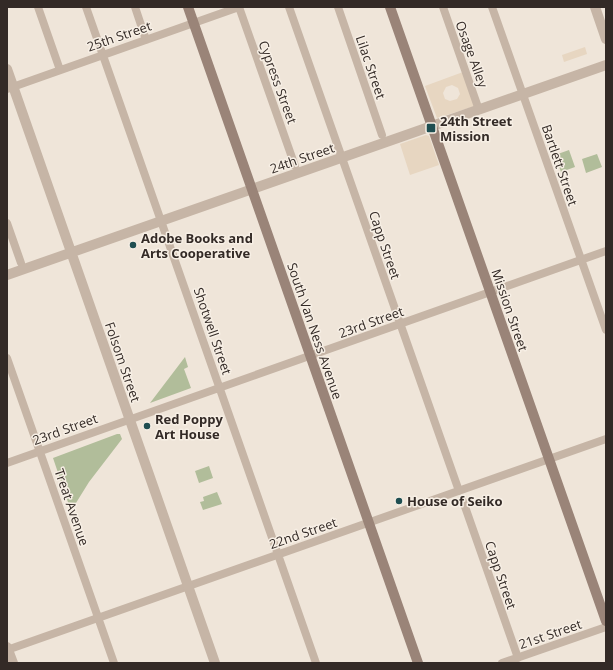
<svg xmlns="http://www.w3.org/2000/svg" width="613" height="670" viewBox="0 0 613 670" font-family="'Open Sans',sans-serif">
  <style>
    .green { fill: #b1bd9a }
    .plaza { fill: #e7d6c1; fill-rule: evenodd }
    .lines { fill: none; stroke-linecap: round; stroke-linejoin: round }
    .minor { stroke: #c6b5a6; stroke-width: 8 }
    .tertiary { stroke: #c6b5a6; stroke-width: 10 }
    .secondary { stroke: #9a8478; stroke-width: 10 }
    .poi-dot { fill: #1f4e51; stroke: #f7efe5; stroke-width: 1.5 }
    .labels { text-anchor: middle; stroke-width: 3; stroke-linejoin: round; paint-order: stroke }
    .street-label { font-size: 13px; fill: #332a26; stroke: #f7efe5 }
    .poi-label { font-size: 13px; font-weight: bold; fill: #332a26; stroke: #f7efe5; text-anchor: start }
  </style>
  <rect width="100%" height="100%" fill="#efe5d9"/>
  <path class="green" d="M 569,150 L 575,167 L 561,172 L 555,155 Z
    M 597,154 L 602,167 L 586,173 L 582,159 Z
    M 185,357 L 188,367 L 184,369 L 191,388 L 150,403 Z
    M 117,434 L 120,434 L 122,439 L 89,482 L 71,511 L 53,458 Z
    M 209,466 L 213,478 L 199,483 L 195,471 Z
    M 217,492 L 222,504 L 203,510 L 200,502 L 204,501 L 203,497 Z"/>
  <path class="plaza" d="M 585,47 L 587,54 L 564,62 L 562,55 Z
    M 463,72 L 475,106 L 437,118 L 425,86 ZM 452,85 L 458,88 L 460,94 L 457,99 L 450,101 L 445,99 L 443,93 L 446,87 Z
    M 426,135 L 429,136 L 439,165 L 410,175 L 400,144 Z"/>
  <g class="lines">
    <path class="minor" d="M 38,7 L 60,70
      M 86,7 L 316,663
      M 135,7 L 146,40
      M 239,7 L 295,166
      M 289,7 L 459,491
      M 338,7 L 382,135
      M 443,7 L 479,110
      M 492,7 L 606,330
      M 7,89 L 239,7
      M 7,223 L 21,263
      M 7,358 L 114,663
      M 7,463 L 606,251
      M 463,501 L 518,658
      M 7,650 L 606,439
      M 502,663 L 606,627"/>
    <path class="tertiary" d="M 595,7 L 606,39
      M 7,69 L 215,663
      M 7,275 L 606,65
      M 7,647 L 13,663"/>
    <path class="secondary" d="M 188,7 L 418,663
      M 390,7 L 606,621"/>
  </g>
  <g class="poi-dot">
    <rect x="426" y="123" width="10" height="10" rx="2"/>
    <circle cx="133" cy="245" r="4"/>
    <circle cx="147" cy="426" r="4"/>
    <circle cx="399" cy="501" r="4"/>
  </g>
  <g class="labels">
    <g class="street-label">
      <text transform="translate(119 36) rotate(-19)" y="5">25th Street</text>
      <text transform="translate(472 54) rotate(70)" y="5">Osage Alley</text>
      <text transform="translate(371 67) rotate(71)" y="5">Lilac Street</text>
      <text transform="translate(278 82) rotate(70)" y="5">Cypress Street</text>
      <text transform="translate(302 158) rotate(-19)" y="5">24th Street</text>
      <text transform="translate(560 165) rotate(71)" y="5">Bartlett Street</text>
      <text transform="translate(385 245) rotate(71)" y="5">Capp Street</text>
      <text transform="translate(510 310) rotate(71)" y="5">Mission Street</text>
      <text transform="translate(371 322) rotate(-20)" y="5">23rd Street</text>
      <text transform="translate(213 331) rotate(71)" y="5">Shotwell Street</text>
      <text transform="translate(315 331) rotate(71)" y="5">South Van Ness Avenue</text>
      <text transform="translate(123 362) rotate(71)" y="5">Folsom Street</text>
      <text transform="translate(65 429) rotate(-20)" y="5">23rd Street</text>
      <text transform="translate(72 507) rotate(71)" y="5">Treat Avenue</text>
      <text transform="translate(303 533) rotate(-19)" y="5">22nd Street</text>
      <text transform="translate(501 575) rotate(71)" y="5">Capp Street</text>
      <text transform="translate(550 634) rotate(-19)" y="5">21st Street</text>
    </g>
    <g class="poi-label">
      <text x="440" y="126">24th Street<tspan x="440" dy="15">Mission</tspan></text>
      <text x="141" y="243">Adobe Books and<tspan x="141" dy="15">Arts Cooperative</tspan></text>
      <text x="155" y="424">Red Poppy<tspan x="155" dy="15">Art House</tspan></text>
      <text x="407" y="506">House of Seiko</text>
    </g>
  </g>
  <rect width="613" height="670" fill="none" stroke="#332a26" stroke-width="16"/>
</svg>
